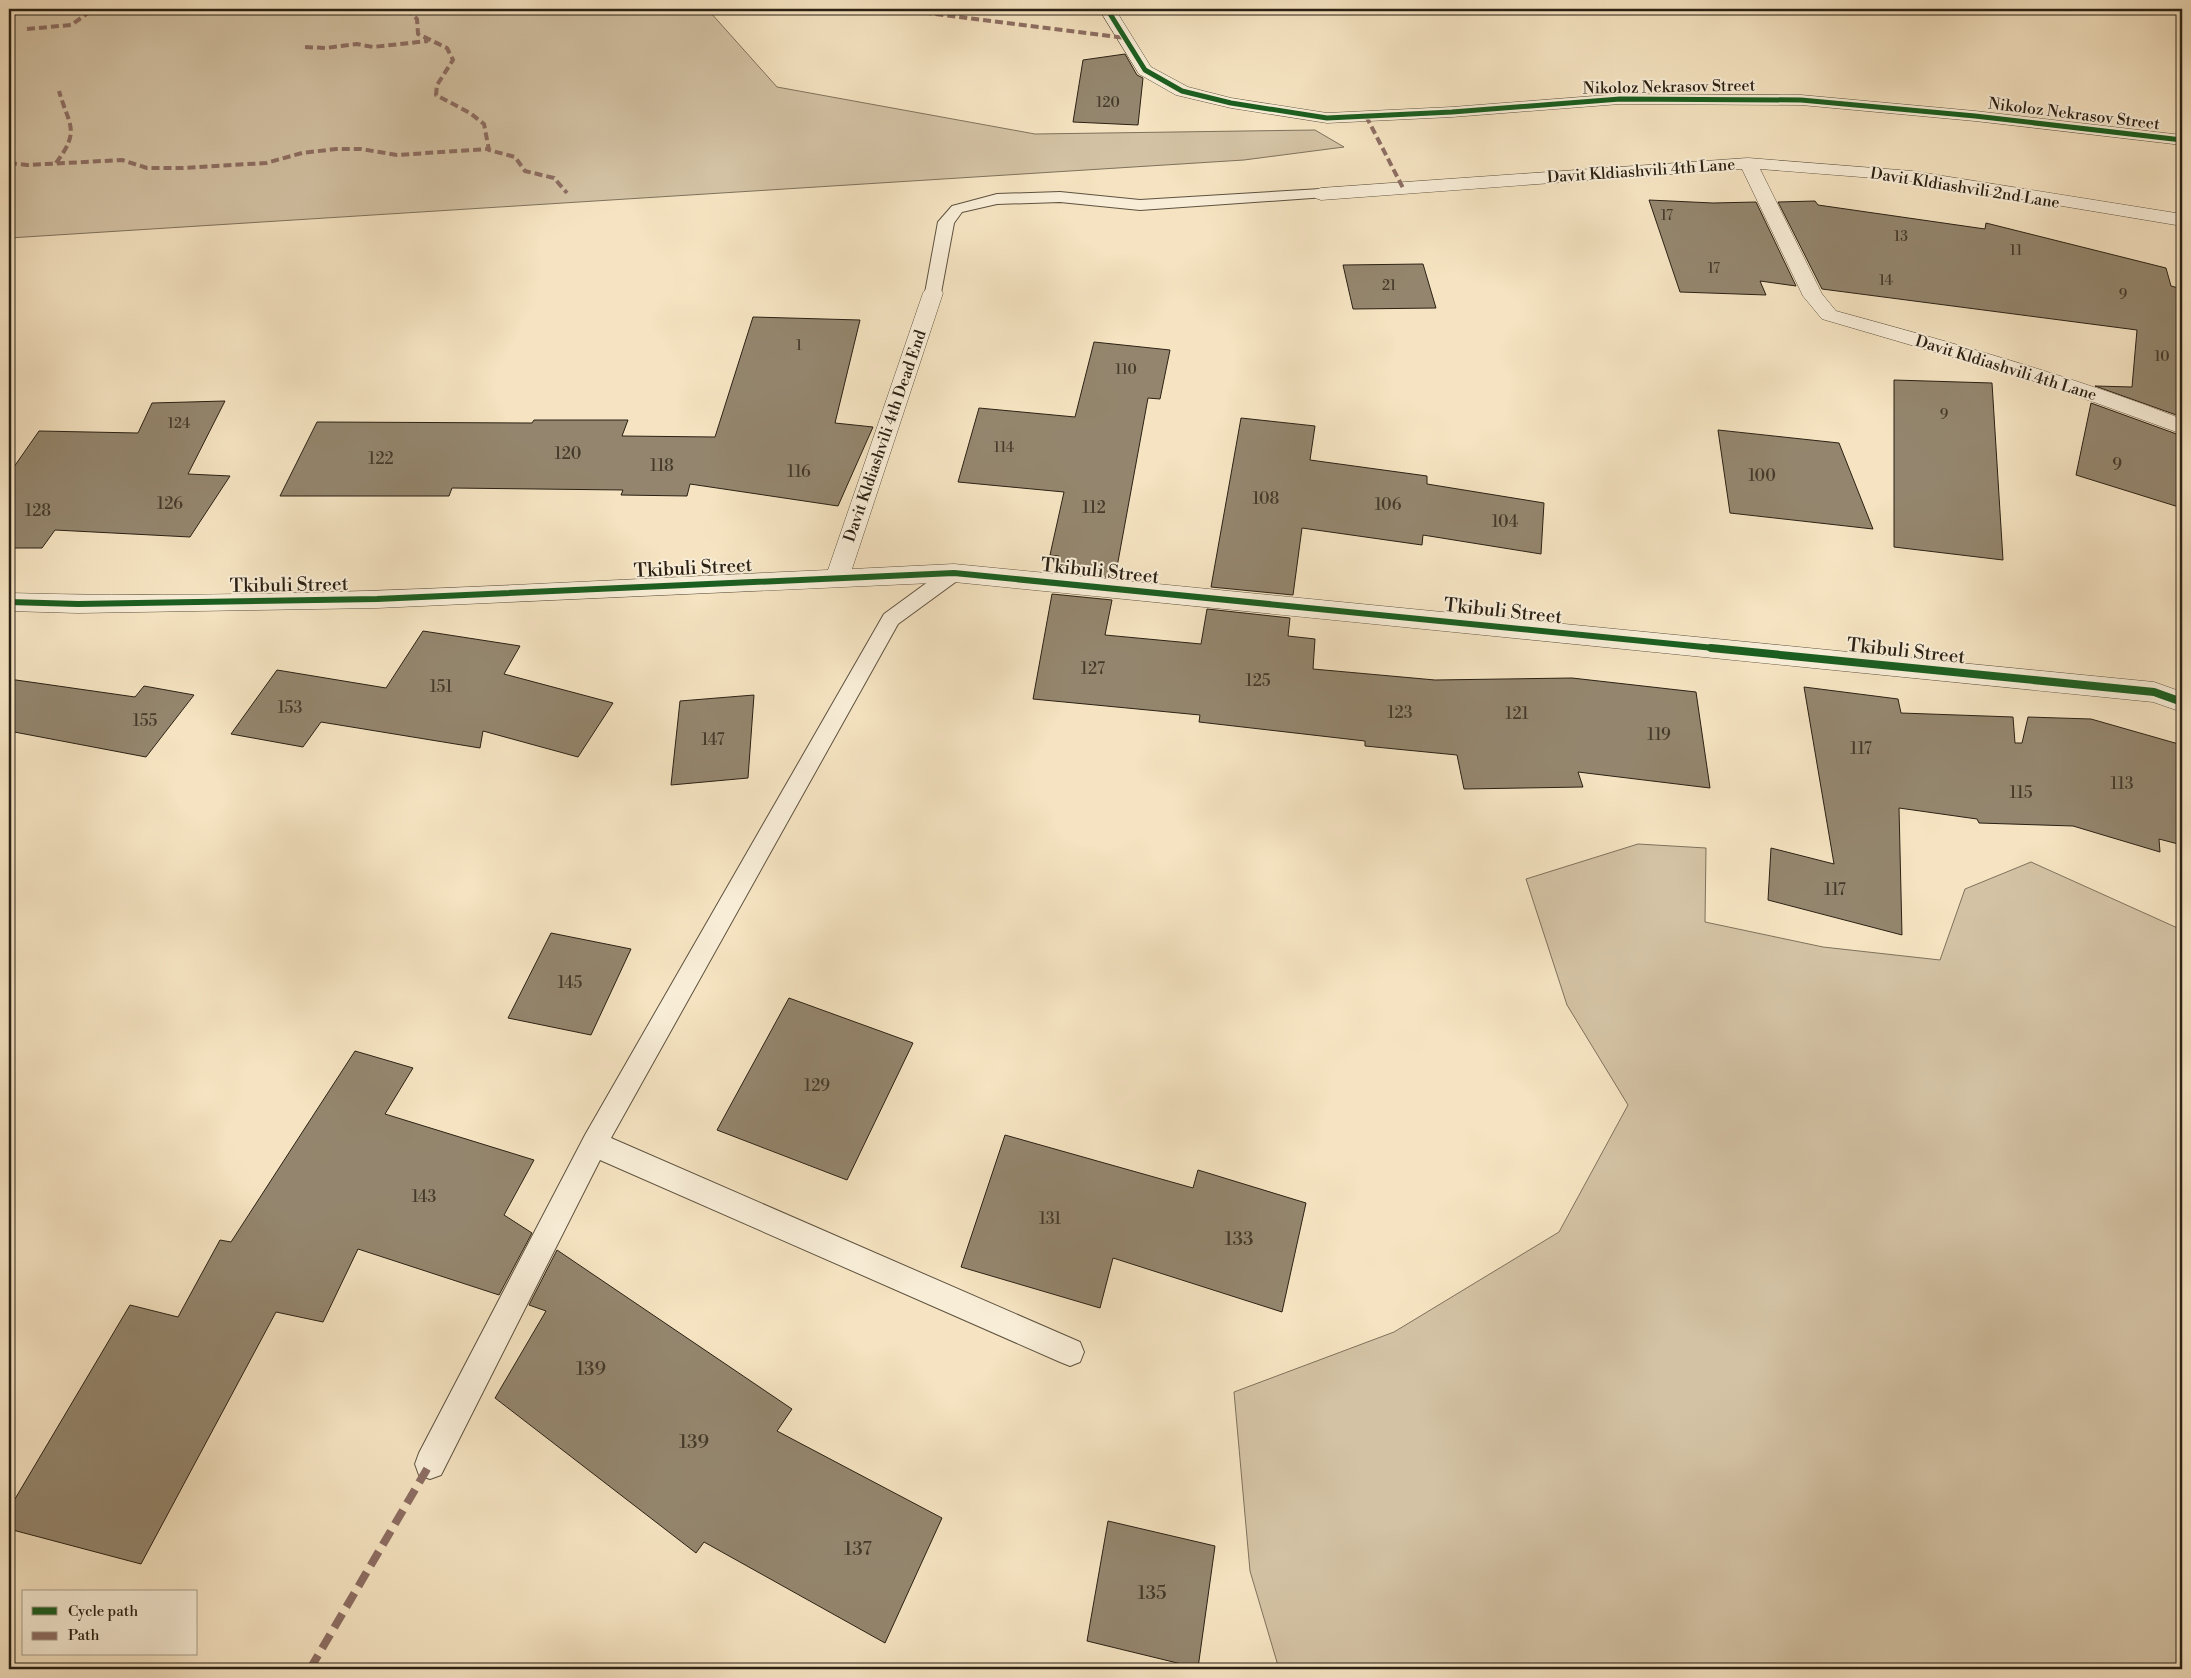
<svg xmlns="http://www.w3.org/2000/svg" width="2191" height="1678" viewBox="0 0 2191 1678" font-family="'Libre Bodoni',serif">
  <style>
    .green { fill: #d3c2a4; stroke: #7f725c }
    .building { fill: #94866e; stroke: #2b2114 }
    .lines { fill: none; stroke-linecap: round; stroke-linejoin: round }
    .service-casing { stroke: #5e523f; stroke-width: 2 }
    .minor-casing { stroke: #5e523f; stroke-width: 1 }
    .service { fill: #f8edd7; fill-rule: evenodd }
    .minor { fill: #f8edd7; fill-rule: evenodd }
    .quiet-far1 { stroke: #8d6e63; stroke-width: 4; stroke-dasharray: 8 4; stroke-linecap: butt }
    .quiet { stroke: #8d6e63; stroke-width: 8; stroke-dasharray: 16 8; stroke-linecap: butt }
    .cycleway-far2-casing { stroke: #f8edd7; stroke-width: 7 }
    .cycleway-far1-casing { stroke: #f8edd7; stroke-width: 9 }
    .cycleway-casing { stroke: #f8edd7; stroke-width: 11 }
    .cycleway-far2 { stroke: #1b5e20; stroke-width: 5 }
    .cycleway-far1 { stroke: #1b5e20; stroke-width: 6 }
    .cycleway { stroke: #1b5e20; stroke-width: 8 }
    .labels { text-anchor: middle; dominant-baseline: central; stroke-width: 4; stroke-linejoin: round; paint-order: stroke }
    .far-number-label { font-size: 14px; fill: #453a2a }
    .far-street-label { font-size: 16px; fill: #2b2114; stroke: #f8edd7 }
    .number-label { font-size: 16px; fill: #453a2a }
    .street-label { font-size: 19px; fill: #2b2114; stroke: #f8edd7 }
    .near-number-label { font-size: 19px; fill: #453a2a }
  </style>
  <rect width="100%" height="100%" fill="#f5e3c1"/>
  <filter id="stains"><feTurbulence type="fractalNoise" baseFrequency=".004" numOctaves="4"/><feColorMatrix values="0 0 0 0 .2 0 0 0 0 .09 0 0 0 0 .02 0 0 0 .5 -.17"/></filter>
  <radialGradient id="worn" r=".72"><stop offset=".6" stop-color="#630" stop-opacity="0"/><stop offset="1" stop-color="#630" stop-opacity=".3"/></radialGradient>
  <!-- green -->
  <path class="green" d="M9 9H713L710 12 777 87 1035 134 1315 130 1344 147 1244 160 9 238Z
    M1638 844 1706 848 1705 922 1823 947 1940 960 1965 889 2031 862 2182 930V1669H1279L1250 1571 1234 1392 1394 1332 1559 1232 1628 1105 1567 1005 1526 879Z"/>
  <!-- building -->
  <path class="building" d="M1125 54 1137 75 1143 78 1138 125 1073 122 1083 60Z
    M1649 200 1713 203 1756 202 1796 286 1760 281 1766 295 1680 292Z
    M1815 201 1818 205 1985 229 1986 223 2166 268 2171 286 2182 289V417L2095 386 2132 387 2137 330 1822 289 1778 202Z
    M1423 264 1436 308 1353 309 1343 265Z
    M753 317 860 320 835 423 873 427 838 506 690 484 687 496 621 495 623 490 452 488 449 496H280L317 422 532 423 534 420H628L622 436 715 437Z
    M1094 342 1170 350 1160 399 1148 398 1115 578 1056 572 1059 556 1050 555 1064 492 958 482 979 408 1075 417Z
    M1894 380 1992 383 2003 560 1894 547Z
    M225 401 188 474 230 476 190 537 55 530 42 548H9V474L39 431 138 433 152 403Z
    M2091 403 2182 436V508L2076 475Z
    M1241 418 1315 426 1310 460 1427 476V484L1544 503 1541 554 1423 535 1422 545 1302 528 1293 595 1211 587Z
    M1718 430 1839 443 1873 529 1730 513Z
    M1052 594 1112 600 1105 635 1201 644 1207 609 1290 618 1288 636 1315 639 1313 669 1435 680 1572 678 1696 692 1710 788 1578 772 1583 787 1464 789 1457 755 1365 746V741L1199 722 1200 715 1033 699Z
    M423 631 520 646 504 674 613 703 578 757 483 731 480 748 321 722 303 747 231 734 277 670 386 688Z
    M9 679 135 697 144 686 194 695 146 757 9 731Z
    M1804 687 1898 699 1901 713 2013 717 2015 743H2022L2028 717 2091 719 2182 745V845L2159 839 2160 852 2073 826 1979 823 1977 819 1899 808 1902 935 1768 900 1771 848 1834 864Z
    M754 695 748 778 671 785 680 701Z
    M551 933 631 949 591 1035 508 1018Z
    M789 998 913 1043 847 1180 717 1130Z
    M355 1051 413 1068 385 1114 534 1160 504 1215 532 1233 499 1295 358 1249 323 1322 276 1312 141 1564 9 1529V1509L130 1305 178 1317 220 1240 231 1242Z
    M1005 1135 1193 1188 1198 1170 1306 1203 1282 1312 1113 1258 1100 1308 961 1267Z
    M557 1250 792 1409 777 1431 942 1518 885 1643 704 1542 696 1553 495 1398 546 1311 529 1305Z
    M1108 1521 1215 1546 1198 1668 1087 1641Z"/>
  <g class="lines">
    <!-- service casing -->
    <g class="service-casing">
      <path id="service" d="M1321 189 1329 194 1326 197 1140 210 1060 202 997 204 962 212 954 223 941 293 933 298 925 293 938 222 952 206 997 194 1060 192 1140 200Z
        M954 566 961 568 964 573 961 578 898 624 611 1138 1080 1342 1084 1352 1080 1362 1070 1366 1060 1362 600 1160 441 1475 430 1479 419 1475 415 1464 419 1453 585 1135 884 614 947 568Z"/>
    </g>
    <!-- minor casing -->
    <g class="minor-casing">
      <path id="minor" d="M1099 9H1115L1151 67 1188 87 1231 98 1327 113 1452 107 1620 94 1801 95 1975 111 2182 135V145L1975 121 1801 105 1620 104 1452 117 1327 123 1231 108 1176 95 1139 74Z
        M1748 158 1912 171 2182 214V226L1912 181 1760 169 1822 294 1836 311C1953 343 2069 375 2182 419V434L2044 384 1822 319 1803 296 1742 169 1321 200 1315 198 1312 194 1315 190 1321 188Z
        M933 287 940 289 943 293 852 569 954 564 2154 682 2182 692V712L2153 702 954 582 377 608 78 613 9 611V593C282 601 555 582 828 570L923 293 926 289Z"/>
    </g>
    <!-- service -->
    <use href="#service" class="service"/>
    <!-- minor -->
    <use href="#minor" class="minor"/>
    <!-- quiet-far1 -->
    <path class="quiet-far1" d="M406 9 417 19 418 34 447 48 453 60 437 85 436 95 470 113 484 124 489 150 515 157 525 171 554 178 567 193
      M912 9 928 13 1125 38
      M27 29 71 25 94 9
      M305 47 326 48 357 44 373 47 428 41
      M1366 116 1403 188
      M9 163 27 165 122 160 147 168H183L266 163 302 153 336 149H361L397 155 487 149
      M56 163C81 130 69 126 59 91"/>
    <!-- quiet -->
    <path class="quiet" d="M310 1669 430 1464"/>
    <!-- cycleway-far2 casing -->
    <g class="cycleway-far2-casing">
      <path id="cycleway-far2" d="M1107 9 1145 70 1182 91 1231 103 1327 118 1452 112 1620 99 1801 100 1975 116 2182 140"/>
    </g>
    <!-- cycleway-far1 casing -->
    <g class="cycleway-far1-casing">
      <path id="cycleway-far1" d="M9 602 78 604 377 599 954 573 1724 649"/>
    </g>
    <!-- cycleway casing -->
    <g class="cycleway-casing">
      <path id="cycleway" d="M1711 648 2154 692 2182 702"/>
    </g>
    <!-- cycleway-far2 -->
    <use href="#cycleway-far2" class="cycleway-far2"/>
    <!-- cycleway-far1 -->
    <use href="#cycleway-far1" class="cycleway-far1"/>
    <!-- cycleway -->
    <use href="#cycleway" class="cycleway"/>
  </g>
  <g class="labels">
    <!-- far-number labels -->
    <g class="far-number-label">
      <text x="1108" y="103">120</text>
      <text x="1667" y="216">17</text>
      <text x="1901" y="237">13</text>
      <text x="2016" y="251">11</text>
      <text x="1714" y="269">17</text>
      <text x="1886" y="281">14</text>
      <text x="1389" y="286">21</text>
      <text x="2123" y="295">9</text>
      <text x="799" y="346">1</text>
      <text x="2162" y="357">10</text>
      <text x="1126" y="370">110</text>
      <text x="1944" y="415">9</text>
      <text x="179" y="424">124</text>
      <text x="1004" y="448">114</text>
    </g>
    <!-- far-street labels -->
    <g class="far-street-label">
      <text transform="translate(1669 87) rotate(-1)">Nikoloz Nekrasov Street</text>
      <text transform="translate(2074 114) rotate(7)">Nikoloz Nekrasov Street</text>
      <text transform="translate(1641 171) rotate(-4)">Davit Kldiashvili 4th Lane</text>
      <text transform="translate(1965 188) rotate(9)">Davit Kldiashvili 2nd Lane</text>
      <text transform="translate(2006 368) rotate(17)">Davit Kldiashvili 4th Lane</text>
      <text transform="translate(885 436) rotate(-71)">Davit Kldiashvili 4th Dead End</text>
    </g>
    <!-- number labels -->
    <g class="number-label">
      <text x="568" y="454">120</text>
      <text x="381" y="459">122</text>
      <text x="2117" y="465">9</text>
      <text x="662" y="466">118</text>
      <text x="799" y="472">116</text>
      <text x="1762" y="476">100</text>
      <text x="1266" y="499">108</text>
      <text x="170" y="504">126</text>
      <text x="1388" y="505">106</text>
      <text x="1094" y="508">112</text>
      <text x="38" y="511">128</text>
      <text x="1505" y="522">104</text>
      <text x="1093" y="669">127</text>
      <text x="1258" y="681">125</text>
      <text x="441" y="687">151</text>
      <text x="290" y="708">153</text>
      <text x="1400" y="713">123</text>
      <text x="1517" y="714">121</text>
      <text x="145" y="721">155</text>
      <text x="1659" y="735">119</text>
      <text x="713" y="740">147</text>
      <text x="1861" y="749">117</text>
      <text x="2122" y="784">113</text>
      <text x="2021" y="793">115</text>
      <text x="1835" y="890">117</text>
      <text x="570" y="983">145</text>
      <text x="817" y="1086">129</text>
      <text x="424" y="1197">143</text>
      <text x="1050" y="1219">131</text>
    </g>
    <!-- street labels -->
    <g class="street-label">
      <text transform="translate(693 568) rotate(-3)">Tkibuli Street</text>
      <text transform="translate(1100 571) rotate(6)">Tkibuli Street</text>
      <text transform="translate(289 585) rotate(-1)">Tkibuli Street</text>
      <text transform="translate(1503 611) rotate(6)">Tkibuli Street</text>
      <text transform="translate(1906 651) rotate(6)">Tkibuli Street</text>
    </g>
    <!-- near-number labels -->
    <g class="near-number-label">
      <text x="1239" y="1239">133</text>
      <text x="591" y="1369">139</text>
      <text x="694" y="1442">139</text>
      <text x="858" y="1549">137</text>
      <text x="1152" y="1593">135</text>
    </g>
  </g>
  <!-- margin -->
  <rect width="2191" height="1678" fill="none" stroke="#f5e3c1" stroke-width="30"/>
  <rect x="10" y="10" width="2171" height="1658" fill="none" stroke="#2b2114" stroke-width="2.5"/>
  <rect x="15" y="15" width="2161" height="1648" fill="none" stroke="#2b2114"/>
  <!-- legend -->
  <rect x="22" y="1590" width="175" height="65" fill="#f8edd7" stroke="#a69b89"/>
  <rect x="32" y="1607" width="25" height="8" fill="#1b5e20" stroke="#a69b89"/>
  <text x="68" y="1616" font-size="15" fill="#2b2114">Cycle path</text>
  <rect x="32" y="1632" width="25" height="8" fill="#8d6e63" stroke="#a69b89"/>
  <text x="68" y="1640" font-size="15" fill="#2b2114">Path</text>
  <rect width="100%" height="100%" filter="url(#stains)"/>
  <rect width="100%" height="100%" fill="url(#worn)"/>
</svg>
